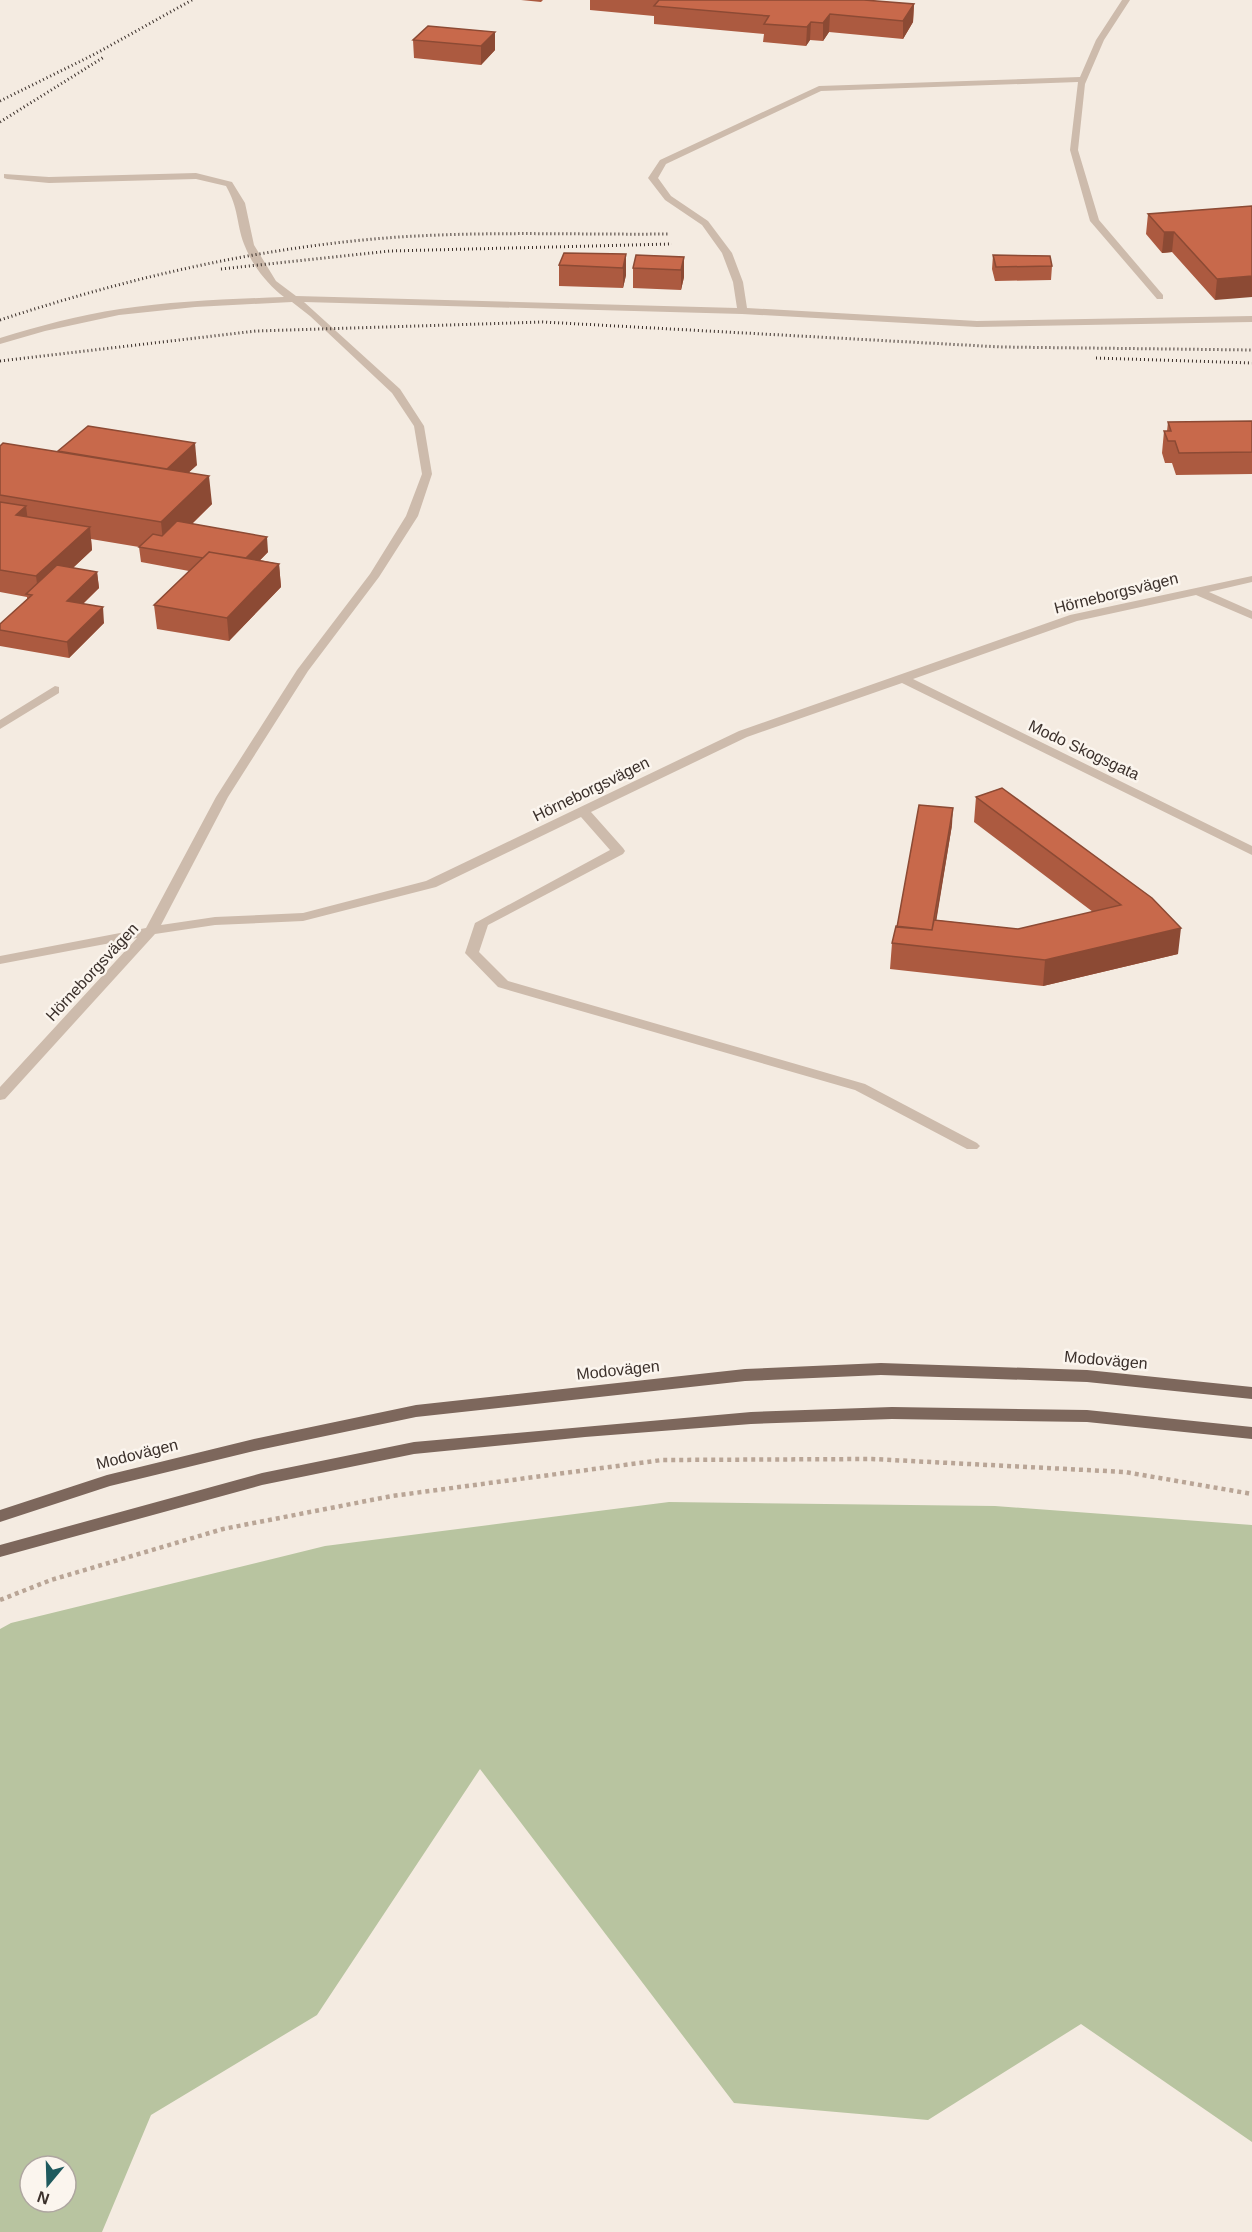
<svg xmlns="http://www.w3.org/2000/svg" width="1252" height="2232" viewBox="0 0 1252 2232" font-family="Helvetica,sans-serif">
  <style>
    .green { fill: #b8c4a0; fill-rule: evenodd }
    .lines { fill: none; stroke-linecap: round; stroke-linejoin: round }
    .path { stroke: #b9a596; stroke-width: 4.5; stroke-dasharray: 4 4; stroke-linecap: butt }
    .minor { fill: #cdbbac; fill-rule: evenodd }
    .major { fill: #7d675c; fill-rule: evenodd }
    .rail { stroke: #3b302b; stroke-width: 3; stroke-dasharray: 1 3; stroke-linecap: butt }
    .wall { fill: #ac5a40 }
    .shaded-wall { fill: #8c4a34 }
    .building { fill: #c8694b; stroke: #8c4a34; stroke-width: 1.5 }
    .labels { text-anchor: middle; dominant-baseline: central; stroke-width: 5; stroke-linejoin: round; paint-order: stroke }
    .street-label { font-size: 16px; fill: #3b302b; stroke: #fbf5ee }
  </style>
  <rect width="100%" height="100%" fill="#f4ebe1"/>
  <!-- green -->
  <path class="green" d="M669 1502 995 1506 1252 1525V2142L1081 2024 928 2120 734 2103 480 1769 317 2015 151 2115 102 2232H0V1629L11 1623 325 1546ZM30 2166H66V2202H30Z"/>
  <g class="lines">
    <!-- path -->
    <path class="path" d="M0 1600 51 1580 223 1529 392 1496 662 1460 872 1459 1125 1472 1252 1494"/>
    <!-- minor -->
    <path class="minor" d="M1122 0H1130L1104 40 1085 84 1078 150 1099 220 1163 295V299H1157L1090 221 1070 150 1078 82 821 91 666 164 658 178 671 196 708 221 732 253 743 282 747 308 977 321 1252 316V322L977 327 742 314 304 302 400 389 424 426 432 474 418 516 379 577 308 671 228 797 161 925 215 917 303 913 426 881 739 731 1070 615 1252 576V582L1209 592 1252 611V619L1196 595 1077 621 913 679 1252 846V855L902 683 747 737 591 812 623 848 625 851 623 854 488 925 479 952 508 981 865 1084 977 1143 980 1146 977 1149H967L855 1090 498 987 465 953 475 923 610 850 581 817 436 887 303 921 215 925 155 934 5 1099 0 1100V1087L137 938 0 964V956L146 928 216 797 297 670 370 574 406 516 422 474 414 426 392 393 310 316 292 302 195 307 119 315 45 331 0 344V338C39 326 79 315 120 309 174 301 229 299 284 297 267 284 252 265 244 244 236 222 239 209 226 186L196 179 49 183 7 179 4 178V174L49 177 196 173 232 182 245 203 254 245 276 281 296 296 737 308 733 282 722 253 702 225 665 200 648 178 660 160 819 86 1080 77 1096 40Z
      M55 686 59 687V693L0 729V720Z"/>
    <!-- major -->
    <path class="major" d="M881 1363 1087 1370 1252 1387V1399L1087 1382 881 1375 745 1381 416 1417 254 1451 110 1486 0 1522V1510L107 1475 254 1439 416 1405 745 1369Z
      M892 1407 1087 1410 1252 1427V1439L1087 1422 892 1419 751 1424 585 1437 414 1454 262 1485 0 1557V1545L262 1473 414 1442 751 1412Z"/>
    <!-- rail -->
    <path class="rail" d="M0 101 95 54 192 0
      M0 122 104 57
      M221 269 390 251 672 244
      M0 320C119 281 239 252 363 240 465 230 567 235 668 234
      M1096 358 1252 363
      M0 361 256 331 543 322 1001 347 1252 350"/>
  </g>
  <!-- wall -->
  <path class="wall" d="M521 0H543L541 2Z
    M590 0H865L914 4 913 22 903 39 829 32 823 41 810 40 806 46 763 42 764 34 654 24V16L590 10Z
    M428 26 495 50 481 65 414 58 413 40Z
    M1252 206 1215 300 1172 252 1162 253 1146 234 1148 214Z
    M626 254V275L623 288 559 286V265Z
    M993 255 1052 266 1051 280 995 281 992 269Z
    M684 257V277L681 290 633 288V268Z
    M1252 421V474L1176 475 1172 463H1165L1162 453 1164 431H1167L1168 422Z
    M0 446 197 465 189 472 212 504 192 524 268 552 260 560 279 564 281 587 229 641 157 629 154 605 189 571 141 562 139 547 91 539 92 550 73 568 97 572 99 588 83 604 104 623 69 658 0 646V625L27 599V597L0 592Z
    M1002 788 1178 954 1043 986 890 969 892 943 897 927 952 825 936 920 1018 929 1093 912 974 822 976 797Z"/>
  <!-- shaded-wall -->
  <path class="shaded-wall" d="M914 4 913 22 903 39V21Z
    M830 14 829 32 823 41V23Z
    M811 22 810 40 806 46 807 27Z
    M495 32V50L481 65V46Z
    M1164 232H1174L1172 252 1162 253Z
    M626 254V275L623 288V268Z
    M684 257V277L681 290V270Z
    M1252 276V297L1215 300 1217 279Z
    M195 443 197 465 163 496 161 474Z
    M209 476 212 504 164 551 161 522Z
    M26 506 29 529 16 515Z
    M90 527 92 550 39 599 36 576Z
    M267 537 268 552 241 580 239 564Z
    M279 564 281 587 229 641 227 618Z
    M97 572 99 588 69 617 67 601Z
    M103 607 104 623 69 658 67 642Z
    M953 808 952 825 932 947V938Z
    M1181 928 1178 954 1043 986 1045 960Z"/>
  <!-- building -->
  <path class="building" d="M659 0H864L914 4 903 21 830 14 823 23 811 22 807 27 764 24 769 16 654 6Z
    M428 26 495 32 481 46 413 40Z
    M1252 206V276L1217 279 1174 232H1164L1148 214Z
    M564 253 626 254 623 268 559 265Z
    M636 255 684 257 681 270 633 268Z
    M993 255 1050 256 1052 266 996 267Z
    M1252 421V452L1179 453 1175 441H1168L1164 431H1171L1168 422Z
    M88 426 195 443 167 469 58 451Z
    M3 443 209 476 161 522 0 495V446Z
    M0 502 26 506 16 515 90 527 36 576 0 570Z
    M177 521 267 537 246 558 209 552 203 558 139 547 153 534 162 536Z
    M209 552 279 564 227 618 154 605Z
    M57 565 97 572 67 601 103 607 67 642 0 630V624L32 595 26 594Z
    M1002 788 1152 898 1181 928 1045 960 892 943 896 926 932 930 934 920 1018 929 1121 905 976 797Z
    M919 805 953 808 932 930 897 927Z"/>
  <g class="labels">
    <!-- street labels -->
    <g class="street-label">
      <text transform="translate(1116 593) rotate(-14)">Hörneborgsvägen</text>
      <text transform="translate(1084 750) rotate(25)">Modo Skogsgata</text>
      <text transform="translate(591 789) rotate(-26)">Hörneborgsvägen</text>
      <text transform="translate(92 972) rotate(-47)">Hörneborgsvägen</text>
      <text transform="translate(1106 1360) rotate(5)">Modovägen</text>
      <text transform="translate(618 1370) rotate(-6)">Modovägen</text>
      <text transform="translate(137 1454) rotate(-14)">Modovägen</text>
    </g>
  </g>
  <!-- north arrow -->
  <g transform="translate(48 2184) rotate(199)"><circle r="28" fill="#fbf5ee" stroke="#aea6a0" stroke-width="1.5"/>
  <path d="M0-4.5L10 22L0 15L-10 22Z" fill="#1f5a5e"/>
  <text y="-9" font-size="16" font-weight="bold" text-anchor="middle" fill="#3b302b">N</text>
  </g>
</svg>
